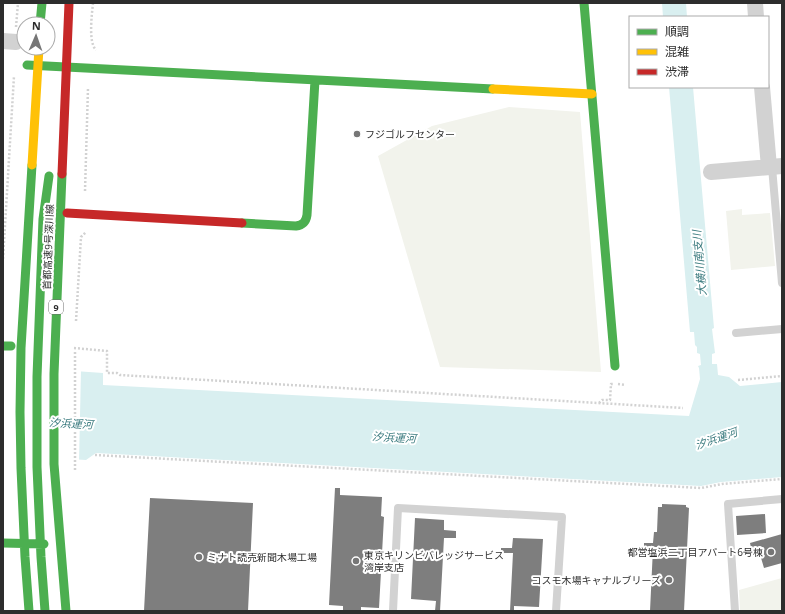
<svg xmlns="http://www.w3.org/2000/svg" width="785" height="614" viewBox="0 0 785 614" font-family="'Open Sans','Noto Sans JP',sans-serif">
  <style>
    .green { fill: #f2f3ec }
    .water { fill: #d9eff0 }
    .pier { fill: #fff }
    .building { fill: #7e7e7e }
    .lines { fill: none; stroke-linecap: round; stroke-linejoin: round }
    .path { stroke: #d2d2d2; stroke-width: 2.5; stroke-dasharray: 2 2; stroke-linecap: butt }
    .lane { stroke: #d2d2d2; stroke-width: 8 }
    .street { stroke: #d2d2d2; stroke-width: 16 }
    .fast { stroke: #4caf50; stroke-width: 9 }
    .slow { stroke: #ffc107; stroke-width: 9 }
    .jam { stroke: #c62828; stroke-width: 9 }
    .poi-dot { fill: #767676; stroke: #fff; stroke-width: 1.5 }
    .labels { text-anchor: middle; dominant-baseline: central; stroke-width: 4; stroke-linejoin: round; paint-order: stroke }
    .shield { fill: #fff; stroke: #6c6c6c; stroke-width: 1 }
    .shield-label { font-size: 9px; font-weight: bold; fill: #2d2d2d }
    .poi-label { font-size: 10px; fill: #2d2d2d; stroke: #fff; text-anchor: start }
    .street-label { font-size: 10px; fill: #2d2d2d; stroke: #fff }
    .water-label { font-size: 11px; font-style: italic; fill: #3b7b7f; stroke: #fff }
  </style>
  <rect width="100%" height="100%" fill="#fff"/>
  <!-- green -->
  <path class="green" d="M509 107 580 112 601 372 440 367 378 156 432 126Z
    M742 209V215L770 213 775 266 731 270 726 211Z
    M782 578V611H740L739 590Z"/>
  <!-- water -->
  <path class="water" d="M662 3H686L687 17H663Z
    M669 87H693L714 328 712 329 715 353 712 354V364H717L718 375 729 377 740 386 782 382V477L721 482 701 486 96 453 86 460 3 455V366L103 373V385L689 416 700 379 699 368 698 366 701 365 700 354 697 353V347L695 345 694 332H690Z"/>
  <!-- pier -->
  <path class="pier" d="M3 364 81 370 79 462 3 457Z"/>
  <!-- building -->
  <path class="building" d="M335 488H340V495L382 497 381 516 384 517 379 608 361 607V611H343V606L329 605Z
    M150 498 253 503 248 611H144Z
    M662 504 686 505V507L689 508 684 611H650L653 548H644V543H653L654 532H657L658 507H662Z
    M765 514 766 533 737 535 736 516Z
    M415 518 444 520V530L456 531V538H444L440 611H435L436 601 411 599Z
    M782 534V563L764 568 759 551 752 552 750 543Z
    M513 538 543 539 539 607 514 606V611H510L513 553H501V548H512Z"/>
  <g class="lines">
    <!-- path -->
    <path class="path" d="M93 3C92 14 88 42 96 50
      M16 27 18 3
      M85 191 88 88
      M3 259 14 76
      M76 321 81 237 86 232
      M74 348 107 351V373H117L120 375 683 408
      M75 352V470
      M738 380 782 376
      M618 384 625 385
      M599 403 602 400H610L611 384H613
      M95 455 701 488 722 484 782 479"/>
    <!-- lane -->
    <path class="lane" d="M772 167 782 283
      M736 333 782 329
      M393 611 398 508 562 517 556 611
      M735 611 728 504 782 499"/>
    <!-- street -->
    <path class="street" d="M755 3 756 17
      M3 41 16 42
      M762 87 769 167
      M711 172 782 166"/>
    <!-- fast -->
    <path class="fast" d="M584 3 615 366
      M40 24 42 3
      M27 65 493 89
      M62 174 54 374V464L66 611
      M242 223 296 226C303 225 306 222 307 215L315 80
      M3 346H11
      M3 543 44 544
      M29 611 25 557 21 468 20 412 21 348 32 165
      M45 611 41 557 37 467V377L43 219 49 176"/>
    <!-- slow -->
    <path class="slow" d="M493 89 592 94
      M32 165 39 48"/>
    <!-- jam -->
    <path class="jam" d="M62 174 69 3
      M67 213 242 223"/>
  </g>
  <!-- markers -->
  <g class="poi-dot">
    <circle cx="357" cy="134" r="4"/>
    <circle cx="771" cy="552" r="4"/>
    <circle cx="199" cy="557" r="4"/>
    <circle cx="356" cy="561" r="4"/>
    <circle cx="669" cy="580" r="4"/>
  </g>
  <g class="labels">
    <!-- shield labels -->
    <rect class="shield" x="49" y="300" width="14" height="14" rx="3"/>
    <g class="shield-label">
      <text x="56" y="307">9</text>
    </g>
    <!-- poi labels -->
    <g class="poi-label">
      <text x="365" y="134">フジゴルフセンター</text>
      <text x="763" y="552" text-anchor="end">都営塩浜二丁目アパート6号棟</text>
      <text x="364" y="555">東京キリンビバレッジサービス<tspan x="364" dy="12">湾岸支店</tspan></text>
      <text x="207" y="557">ミナト読売新聞木場工場</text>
      <text x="661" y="580" text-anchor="end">コスモ木場キャナルブリーズ</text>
    </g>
    <!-- street labels -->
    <g class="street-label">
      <text transform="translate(48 247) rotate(-88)">首都高速9号深川線</text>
    </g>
    <!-- water labels -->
    <g class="water-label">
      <text transform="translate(699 263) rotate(-95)">大横川南支川</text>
      <text transform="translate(71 423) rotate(3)">汐浜運河</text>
      <text transform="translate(394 437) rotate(3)">汐浜運河</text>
      <text transform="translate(716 438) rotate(-19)">汐浜運河</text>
    </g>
  </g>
  <!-- border -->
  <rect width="785" height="614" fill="none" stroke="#2d2d2d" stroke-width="8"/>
  <!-- legend -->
  <rect x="629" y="16" width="140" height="72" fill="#ffffff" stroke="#ababab"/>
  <rect x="637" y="29" width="20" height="6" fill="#4caf50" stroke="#ababab"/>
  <text x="665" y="36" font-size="12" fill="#2d2d2d">順調</text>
  <rect x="637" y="49" width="20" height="6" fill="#ffc107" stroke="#ababab"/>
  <text x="665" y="56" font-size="12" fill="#2d2d2d">混雑</text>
  <rect x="637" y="69" width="20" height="6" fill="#c62828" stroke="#ababab"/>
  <text x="665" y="76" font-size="12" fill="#2d2d2d">渋滞</text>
  <!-- north arrow -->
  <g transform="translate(36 36) rotate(2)"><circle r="19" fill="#ffffff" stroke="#ababab"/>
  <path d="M0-3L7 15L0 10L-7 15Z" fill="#767676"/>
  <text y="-6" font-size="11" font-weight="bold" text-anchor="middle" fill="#2d2d2d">N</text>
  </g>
</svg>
